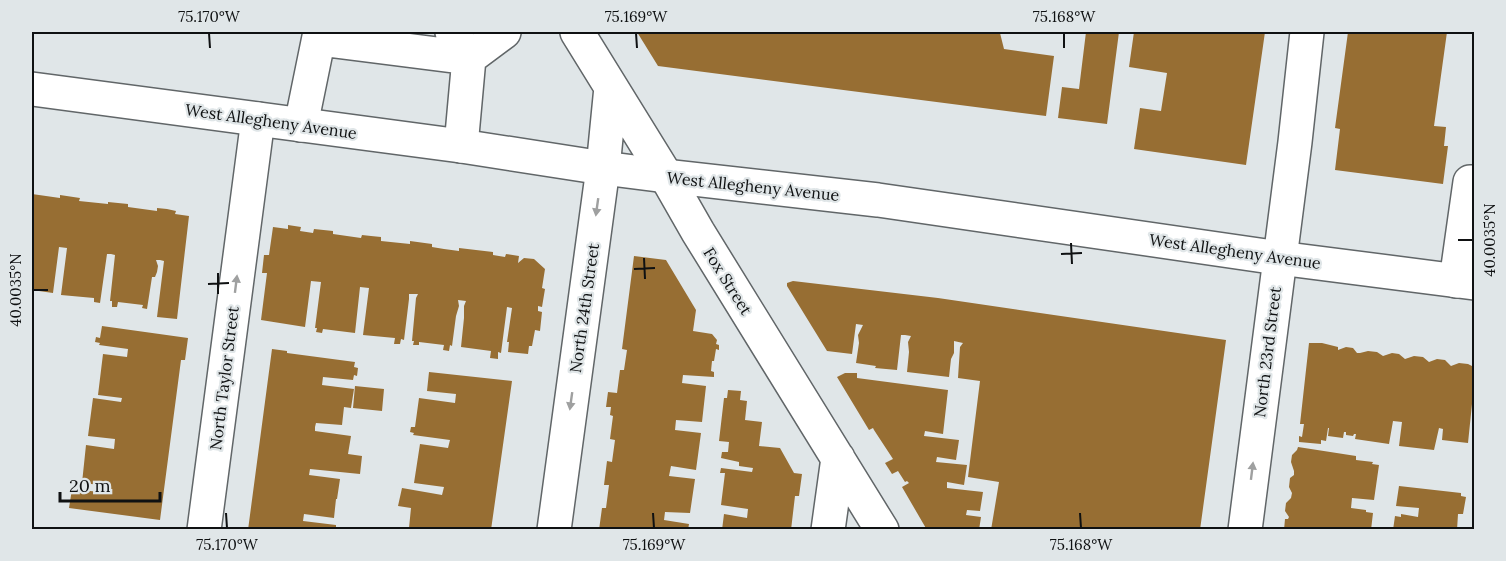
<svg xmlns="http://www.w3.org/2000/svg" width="1506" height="561" viewBox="0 0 1506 561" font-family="Lora,serif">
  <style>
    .building { fill: #976e33 }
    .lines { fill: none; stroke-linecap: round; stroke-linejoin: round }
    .minor-casing { stroke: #616668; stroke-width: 36 }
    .major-casing { stroke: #616668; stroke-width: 36 }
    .minor { stroke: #fff; stroke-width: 33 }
    .major { stroke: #fff; stroke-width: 33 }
    .oneway { fill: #9fa0a0 }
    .ticks { fill: none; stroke: #0f1112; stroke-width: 2 }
    .labels { text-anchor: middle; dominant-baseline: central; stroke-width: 4.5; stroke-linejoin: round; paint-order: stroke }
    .street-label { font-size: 16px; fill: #0f1112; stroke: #e0e6e8 }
    .neatline { fill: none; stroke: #0f1112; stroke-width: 2 }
    .ticks-label { font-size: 15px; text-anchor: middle; fill: #0f1112 }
  </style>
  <rect width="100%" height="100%" fill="#e0e6e8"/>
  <!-- building -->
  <path class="building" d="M637 32H1001L1000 33 1004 49 1054 56 1046 116 658 66Z
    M1086 32H1119L1107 124 1058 118 1062 87 1079 89Z
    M1134 32 1146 33V32H1265L1246 165 1134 149 1140 108 1161 111 1167 73 1129 67Z
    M1348 32H1447L1434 126 1446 127 1444 146H1448L1443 184 1335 170 1340 129 1335 128Z
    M32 194 60 198V195L80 198 79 201 108 204V202L128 204V207L157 211V208L167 209 176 211 175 214 189 216 177 319 157 317 164 261 160 260H156L158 266 157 272 155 277H152L147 309 142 308 143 305 118 302 117 307H112V301H110L115 255 111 254H107L100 303 94 302V298L61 295 67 248 59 247 53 293 32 290Z
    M288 225 301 227 300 231 313 233 314 229 333 231V234L361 238 362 235 371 236 381 237V241L410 244V241L432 244V247L444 249 459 251V248L493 252V255L505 257 506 254 519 256 518 263 524 258 534 259 545 269 542 288 545 289 542 307 538 306V311L542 312 540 331 535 330 532 346H529L528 354 508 352 509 342H507L512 308 507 307 501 353 498 352V359L490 358 491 351 461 347 464 318V306L466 301 458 300 459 306 456 316 452 346 450 345 449 351 443 350 444 345 419 342V345H413L414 341H412L416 298 418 294H409V299L404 340 401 339 400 344H394L395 338 363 335 369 288 360 287 355 333 323 329 322 333 316 332 317 328H315L321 282 311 281 305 327 261 320 267 273H262L264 255H269L273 227 288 229Z
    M634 256 666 260 696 310 693 331 712 334 717 340 716 344 719 345V350L716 349 714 361H712L711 371 714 372V377L683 375 682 383 706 386 702 422 676 420 675 430 701 433 696 470 671 466 669 476 695 479 690 513 665 512 664 520 689 524 688 530H599L602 508H606L609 485H604L607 461 612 462 615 440 610 439 613 416 610 415 611 407H606L608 392 617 393 620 370H624L627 350 622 349Z
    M793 281 938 298 1226 340 1200 530H991L999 482 968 477 980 381 958 378 960 347 963 343 954 341V353L951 359 949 377 907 372 909 352 908 342 911 336 905 335H901L897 370 875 368 876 366 856 363 859 343 858 335 863 325 856 324 852 354 827 351 787 286V283Z
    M102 326 188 338 185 360H181L160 520 69 508 72 489 109 493 110 486 82 483 86 445 114 449 115 439 88 436 93 398 121 402 122 398 98 395 103 354 127 357 128 349 99 345 100 343 95 342 96 337 100 338Z
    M1309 343H1322L1338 347V350L1346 347 1353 348 1357 353H1360L1368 351 1377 352 1383 356 1392 353 1399 354 1405 359 1414 356 1423 357 1429 362 1437 359 1445 360 1451 366 1459 363 1468 364 1474 367V401L1472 404 1468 443 1442 440 1443 429 1439 428 1434 450 1399 446 1402 422 1393 421 1389 444 1355 439 1356 434H1354L1353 436 1346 435V432H1344L1343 438 1328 436 1329 428H1328L1326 441 1321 440V444L1299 442V436L1302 437 1304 424H1300Z
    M272 349 287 351V353L355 362 354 367 358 368 357 376 354 375 353 380 323 377 322 385 354 389 351 408 344 407 342 425 316 423 315 427V431L351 436 348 454 362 456 360 474 310 469 309 475 340 479 337 499H336L334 518 304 514 303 521 336 525V530H248Z
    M429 372 512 381 491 530H420L409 528 411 508 398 506 402 488 442 495 444 487 414 483 420 444 448 448 450 440 413 435 414 433 410 432 411 427H415L419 398 455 403 456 394 427 391Z
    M845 373H857V378L948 390 943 434 925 431 924 436 959 440 956 460 937 457 936 462 967 465 964 485 947 482V488L983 492 980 511 967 510 966 515 981 517 979 530H927L902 487 909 483 907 481 905 482 898 471 892 474 885 463 893 459 874 430 873 428 869 430 837 377Z
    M355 386 384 389 382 411 353 408Z
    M728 390 741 391 740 400 747 401 745 420 762 422 759 446 780 448 794 473 802 474 799 496H795L791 530H722L724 514 747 518 748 509 721 505 725 473H720L721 468 752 472 753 468 739 466V462L721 458 722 452H728L729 442 719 441 724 398H727Z
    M1298 447 1356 456V460L1373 462 1372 464 1379 465 1374 500 1352 498 1351 508 1366 510V512L1373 513 1371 530H1284L1285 519H1288L1289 517 1285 511 1286 503 1291 498 1292 493 1289 487 1290 478 1294 475V471L1291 462 1292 455 1297 450Z
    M1399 486 1461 493V496L1466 497 1463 514H1458L1457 530H1393L1395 516 1401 517V514L1418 517 1419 508 1396 506Z"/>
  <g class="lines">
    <!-- minor casing -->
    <g class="minor-casing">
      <path id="minor" d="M452 32 469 58 504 32
        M577 32 666 176 698 232 882 530
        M319 39 469 58 461 146
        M301 125 320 32
        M1456 281 1470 182H1474
        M204 530 258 119
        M554 530 603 168 611 87
        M828 530 838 458
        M1245 530 1295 142 1307 32"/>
    </g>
    <!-- major casing -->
    <g class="major-casing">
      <path id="major" d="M32 89 461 146 603 168 666 176 878 200 1279 258 1474 283"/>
    </g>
    <!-- minor -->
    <use href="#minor" class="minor"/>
    <!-- major -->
    <use href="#major" class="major"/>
  </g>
  <!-- one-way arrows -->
  <defs><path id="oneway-solid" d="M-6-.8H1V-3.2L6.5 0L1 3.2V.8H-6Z" transform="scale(1.5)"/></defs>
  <g class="oneway">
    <use href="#oneway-solid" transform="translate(597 207) rotate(98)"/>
    <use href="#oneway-solid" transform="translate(236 284) rotate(-83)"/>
    <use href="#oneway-solid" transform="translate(571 401) rotate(98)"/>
    <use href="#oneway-solid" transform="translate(1252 471) rotate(-83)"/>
  </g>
  <!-- ticks -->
  <path class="ticks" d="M209 33 210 48M636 33 637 48M1064 33V48M1458 240H1473M1071 243 1072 264M1061 254 1082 253M644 258 645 279M634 269 655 268M218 273V294M208 284 229 283M33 290H48M226 513 227 528M653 513 654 528M1080 513 1081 528"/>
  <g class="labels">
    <!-- street labels -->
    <g class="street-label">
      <text transform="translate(271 121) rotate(8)">West Allegheny Avenue</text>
      <text transform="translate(753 186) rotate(6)">West Allegheny Avenue</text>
      <text transform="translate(1235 251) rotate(8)">West Allegheny Avenue</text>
      <text transform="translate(728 281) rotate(58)">Fox Street</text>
      <text transform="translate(584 308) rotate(-82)">North 24th Street</text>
      <text transform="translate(1267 352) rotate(-83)">North 23rd Street</text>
      <text transform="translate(224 378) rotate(-83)">North Taylor Street</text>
    </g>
  </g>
  <!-- border -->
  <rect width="1506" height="561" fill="none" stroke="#e0e6e8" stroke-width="66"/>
  <!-- scale -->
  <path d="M60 492v9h100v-9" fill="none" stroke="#0f1112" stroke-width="3"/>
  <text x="69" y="492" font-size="18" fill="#0f1112" stroke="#e0e6e8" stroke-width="4.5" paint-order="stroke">20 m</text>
  <rect x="33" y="33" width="1440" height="495" class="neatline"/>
  <g class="ticks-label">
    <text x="209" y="22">75.170°W</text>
    <text x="636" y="22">75.169°W</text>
    <text x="1064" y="22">75.168°W</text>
    <text transform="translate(1490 240) rotate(-90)" y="5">40.0035°N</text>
    <text transform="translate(16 290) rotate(-90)" y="5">40.0035°N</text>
    <text x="227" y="550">75.170°W</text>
    <text x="654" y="550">75.169°W</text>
    <text x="1081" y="550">75.168°W</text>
  </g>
</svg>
